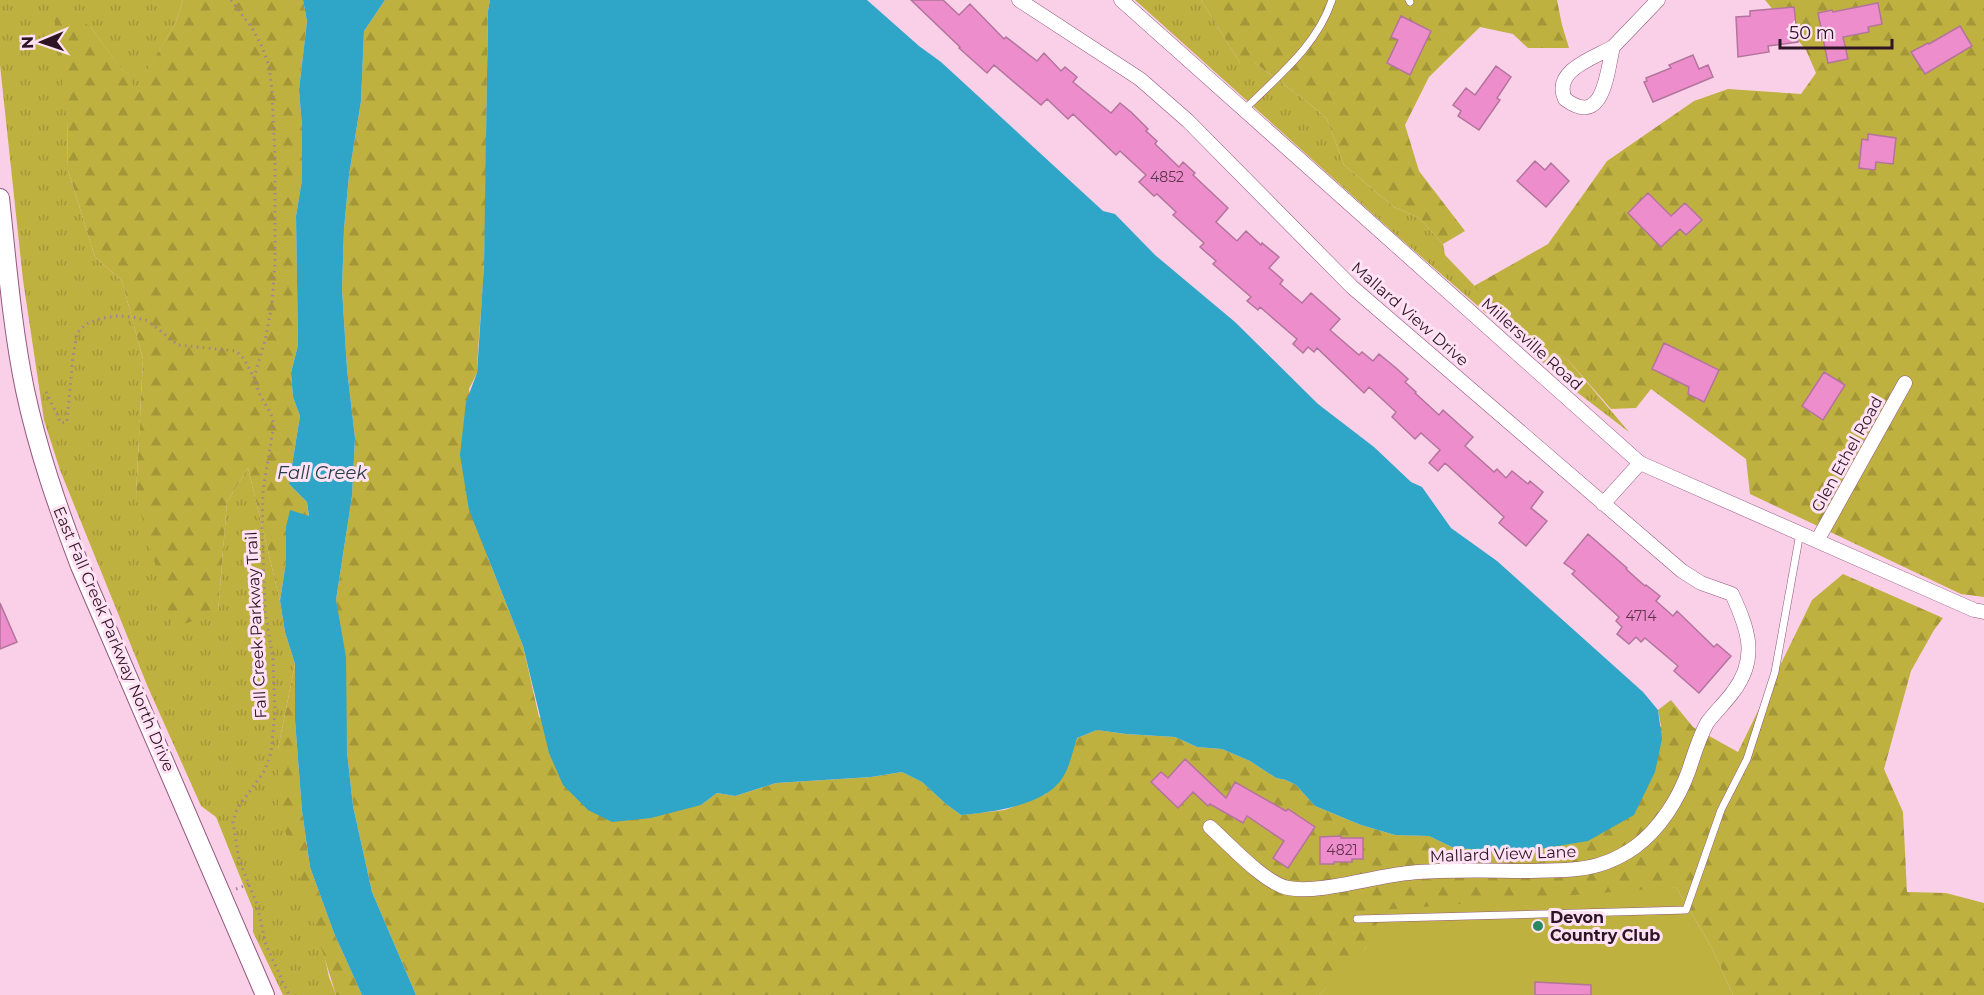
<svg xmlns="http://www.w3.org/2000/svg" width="1984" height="995" viewBox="0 0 1984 995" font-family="Montserrat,sans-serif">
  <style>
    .grass { fill: url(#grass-tufts) }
    .forest { fill: url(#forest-firs) }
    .garden { fill: #bfb140 }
    .water { fill: #2fa5c7 }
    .building { fill: #ed8dcb; stroke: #b3749c; stroke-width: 1.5 }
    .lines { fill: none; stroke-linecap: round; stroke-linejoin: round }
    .service-casing { stroke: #93577d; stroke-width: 8 }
    .minor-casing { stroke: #93577d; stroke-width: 15 }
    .secondary-casing { stroke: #93577d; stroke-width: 20 }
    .path { stroke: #a48197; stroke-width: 3; stroke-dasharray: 1.5 4.5; stroke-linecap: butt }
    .service { stroke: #fff; stroke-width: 7 }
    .minor { stroke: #fff; stroke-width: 14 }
    .secondary { stroke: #fff; stroke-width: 18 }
    .poi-dot { fill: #288861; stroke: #ffe2f3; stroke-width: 2 }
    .labels { text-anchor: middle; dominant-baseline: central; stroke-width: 6; stroke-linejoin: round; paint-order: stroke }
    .number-label { font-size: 14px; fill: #5e334e }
    .street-label { font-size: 16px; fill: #2e1525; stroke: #ffe2f3 }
    .poi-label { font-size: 16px; font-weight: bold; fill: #2e1525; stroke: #ffe2f3; text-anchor: start }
    .water-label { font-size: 18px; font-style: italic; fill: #253e47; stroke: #ffe2f3 }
  </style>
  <defs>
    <pattern id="grass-tufts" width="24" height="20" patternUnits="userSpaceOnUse" patternTransform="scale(1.5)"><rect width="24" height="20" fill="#bfb140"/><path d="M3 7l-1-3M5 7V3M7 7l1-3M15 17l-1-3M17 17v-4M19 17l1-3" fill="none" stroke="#a49738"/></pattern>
    <pattern id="forest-firs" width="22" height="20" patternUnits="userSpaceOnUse" patternTransform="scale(1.5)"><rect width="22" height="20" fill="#bfb140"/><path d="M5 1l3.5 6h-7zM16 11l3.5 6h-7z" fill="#a49738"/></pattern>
  </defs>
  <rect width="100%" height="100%" fill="#fad0e9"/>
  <!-- grass -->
  <path class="grass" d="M0 0H183L176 22 136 90 90 26 67 119 68 170 95 257 122 281 143 359 136 496 218 612 227 502 248 468 280 601 285 632 295 664 278 749 329 977 336 995H283L253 932V909L216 817 201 806 147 685 60 470 44 420 23 280 0 65Z
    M1135 0H1201L1240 63H1255L1306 101 1327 119 1344 165 1394 207 1419 218 1443 244 1445 255 1515 328 1568 360 1629 432 1578 393 1395 234Z"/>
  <!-- forest -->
  <path class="forest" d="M183 0H303L307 21 299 90 302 126V180L296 216 298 345 291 373 293 397 300 416 289 484 307 502 309 517 286 527V562L280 601 248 468 227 502 218 612 173 628 136 496 143 359 122 281 95 257 68 170 67 119 53 9 90 26 136 89 176 22Z
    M385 0H490L488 11C486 95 487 179 484 263 483 300 478 336 477 373L469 389 488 558 523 646 539 717 701 805 717 793 735 796 776 783 871 777 902 772 922 782 946 804 961 815 1005 810 1046 794 1077 738 1097 730 1126 734 1175 737 1197 747 1222 749 1250 761 1276 778 1286 780 1296 785 1315 806 1361 825 1395 835 1429 836 1454 848 1661 726 1658 710 1671 700 1693 727 1738 752 1812 600 1843 574 1943 618 1934 630 1911 671 1884 769 1903 812 1907 892 1946 893 1984 903V995H1733L1712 948 1676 887 1370 943 1357 959 1319 995H416L372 892 353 806 347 752 336 600 352 496 355 438 347 369 342 289 344 229 349 175 361 101 364 31Z
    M1201 0H1557L1562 25 1569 48H1528L1513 34 1480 27 1429 77 1405 125 1419 171 1465 231 1443 244 1419 218 1394 207 1344 165 1327 119 1306 101 1255 63H1240Z
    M1765 0H1984V597L1961 594 1750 494 1746 459 1651 389 1636 408 1611 409 1568 360 1515 329 1474 286 1548 244 1607 161 1694 101 1728 89 1801 94 1816 73 1806 50Z
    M295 664V720L302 811 310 867 334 933 362 995H336L278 808V749Z"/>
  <!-- garden -->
  <path class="garden" d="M1676 887 1712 948 1733 995H1319L1366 948 1383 910Z"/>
  <!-- water -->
  <path class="water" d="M303 0H385L364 31 361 101 349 175 344 229 342 289 347 369 355 438 352 496 336 600 346 657 347 752 353 806 372 892 416 995H362L334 933 310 867 302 811 295 720V664L285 632 280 601 286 562V527L290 510 309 516 307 502 289 484 300 416 293 397 291 373 298 345 296 216 302 180V126L299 90 307 21Z
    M490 0H867L919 46 941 62 1103 211 1115 214 1155 255 1235 322 1318 404 1374 447 1411 482 1422 487 1451 528 1497 561 1643 692 1658 710 1662 739 1655 772 1634 815 1588 841 1521 852 1454 848 1429 836 1395 835 1361 825 1315 806 1296 785 1286 780 1276 778 1250 761 1222 749 1197 747 1175 737 1126 734 1097 730 1077 738C1073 750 1070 766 1063 777 1046 806 991 812 961 815L946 804 922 782 902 772 871 777 776 783 735 796 717 793 701 805 651 818 612 822 588 810 563 785 549 753 523 646 469 510 460 455 466 402 477 373 484 266 488 11Z"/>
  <!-- building -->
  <path class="building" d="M911 0H943L959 15 970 4 1004 39 1006 37 1037 61 1044 53 1061 71 1065 67 1077 77 1073 82 1111 113 1120 103 1131 112 1148 129 1146 131 1157 141 1155 144 1179 167 1183 162 1195 173 1193 175 1228 208 1216 222 1237 241 1246 231 1261 245 1262 243 1279 257 1269 268 1283 280 1280 284 1302 303 1311 293 1340 319 1330 330 1359 355 1362 352 1373 361 1379 354 1396 368 1408 379 1405 382 1416 392 1415 393 1439 415 1443 410 1473 437 1465 446 1494 472 1497 469 1506 478 1512 471 1528 484 1530 481 1543 492 1531 508 1547 521 1526 546 1499 523 1504 517 1445 463 1438 471 1429 463 1440 450 1421 433 1415 439 1392 417 1396 412 1369 387 1364 393 1317 348 1314 352 1308 347 1303 353 1293 344 1297 339 1260 307 1258 310 1247 301 1251 297 1213 264 1216 261 1200 247 1204 243 1173 215 1176 212 1157 194 1154 196 1139 182 1146 175 1120 151 1116 155 1073 114 1068 119 1047 99 1041 105 994 65 987 73 959 48 960 47Z
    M1878 3 1882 24 1868 27 1869 32 1843 37 1848 59 1828 63 1818 13 1832 10 1833 12Z
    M1794 7 1798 42 1768 46 1769 52 1738 57 1736 17 1750 16V11Z
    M1401 16 1431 31 1410 75 1387 63 1398 40 1391 37Z
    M1960 26 1972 46 1925 74 1911 52 1928 43 1929 44Z
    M1693 55 1699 69 1708 65 1713 77 1653 102 1644 82 1647 81 1646 78 1671 68 1669 65Z
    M1496 66 1511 77 1497 98 1500 100 1479 130 1458 116 1461 111 1453 105 1466 88 1475 95Z
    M1868 134 1896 138 1893 164 1876 162 1875 170 1859 168 1862 139 1868 140Z
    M1535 161 1545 170 1551 163 1569 181 1546 207 1517 181Z
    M1648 193 1671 216 1685 203 1702 220 1686 235 1680 229 1661 247 1628 213Z
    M1664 343 1719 370 1704 402 1688 394 1689 387 1652 369Z
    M1824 372 1845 385 1823 420 1802 406Z
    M1588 534 1627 568 1626 569 1645 586 1646 585 1660 596 1656 601 1673 616 1677 611 1714 647 1717 644 1731 656 1699 693 1674 671 1678 666 1645 638 1641 642 1636 637 1629 644 1617 634 1622 627 1616 621 1619 617 1572 574 1575 571 1564 563Z
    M0 603 17 642 0 649Z
    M1185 759 1226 798 1235 782 1286 811 1288 809 1315 827 1288 868 1273 858 1284 841 1247 816 1243 823 1210 804 1208 806 1193 792 1178 808 1151 782 1161 772 1168 778Z
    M1341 836V838H1363V859H1352V862H1334V864H1320V837Z
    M1535 982 1591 985V995H1535Z"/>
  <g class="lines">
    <!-- service casing -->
    <g class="service-casing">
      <path id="service" d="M1409 0 1410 2
        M1244 110C1277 77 1317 46 1332 0
        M1357 919 1686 910 1721 810 1747 759 1775 672 1800 533"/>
    </g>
    <!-- minor casing -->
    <g class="minor-casing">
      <path id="minor" d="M1019 0 1140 79 1188 121 1352 287 1682 571 1701 583 1732 594C1748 629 1759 658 1733 692 1725 703 1715 712 1707 723 1699 738 1694 754 1689 770 1679 798 1660 829 1635 847 1618 859 1598 867 1577 869 1562 871 1546 870 1531 871 1491 871 1449 869 1409 873 1374 876 1320 894 1288 888 1264 883 1229 844 1210 827
        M1121 0 1640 463 1974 610 1984 612
        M1613 47C1607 71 1604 129 1565 99 1552 71 1593 58 1613 47Z
        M1613 47 1658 0
        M1603 504 1640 463
        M1817 541 1905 383"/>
    </g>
    <!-- secondary casing -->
    <g class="secondary-casing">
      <path id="secondary" d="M0 198C7 262 12 327 25 390 38 451 58 508 80 566L265 995"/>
    </g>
    <!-- path -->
    <path class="path" d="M231 0 252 28 261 45 269 65 272 91 275 158V264L272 304 265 341 254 377 259 393 271 414 274 424 263 490 262 528 265 610 273 660 275 712 271 753 265 770 237 809 233 822 239 860 257 904 266 945 289 995
      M46 392 61 423 67 422 73 356 77 333 86 324 102 318 118 316 133 317 148 321 178 345 236 351 244 359 253 376
      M236 889 249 884"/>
    <!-- service -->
    <use href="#service" class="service"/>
    <!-- minor -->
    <use href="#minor" class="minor"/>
    <!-- secondary -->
    <use href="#secondary" class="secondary"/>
  </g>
  <!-- markers -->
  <circle class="poi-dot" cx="1538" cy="926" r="6"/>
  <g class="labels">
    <!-- number labels -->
    <g class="number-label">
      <text x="1167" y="177">4852</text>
      <text x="1641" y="616">4714</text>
      <text x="1342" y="850">4821</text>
    </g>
    <!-- street labels -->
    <g class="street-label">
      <text transform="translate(1410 314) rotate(41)">Mallard View Drive</text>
      <text transform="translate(1532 344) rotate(42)">Millersville Road</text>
      <text transform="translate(1847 454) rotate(-61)">Glen Ethel Road</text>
      <text transform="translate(256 625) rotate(-93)">Fall Creek Parkway Trail</text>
      <text transform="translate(114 639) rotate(67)">East Fall Creek Parkway North Drive</text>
      <text transform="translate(1503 854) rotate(-2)">Mallard View Lane</text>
    </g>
    <!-- poi labels -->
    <g class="poi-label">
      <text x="1550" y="917">Devon<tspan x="1550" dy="18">Country Club</tspan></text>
    </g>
    <!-- water labels -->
    <g class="water-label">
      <text x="322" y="473">Fall Creek</text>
    </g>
  </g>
  <!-- north arrow -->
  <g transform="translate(42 42) rotate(268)" stroke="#ffe2f3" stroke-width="4.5" paint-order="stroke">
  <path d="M0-4.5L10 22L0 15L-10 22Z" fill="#2e1525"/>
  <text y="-9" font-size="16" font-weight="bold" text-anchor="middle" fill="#2e1525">N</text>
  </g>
  <!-- scale -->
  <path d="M1780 39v9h112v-9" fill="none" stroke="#2e1525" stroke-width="3"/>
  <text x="1789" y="39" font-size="18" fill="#2e1525" stroke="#ffe2f3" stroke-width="4.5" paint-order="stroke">50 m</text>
</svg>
